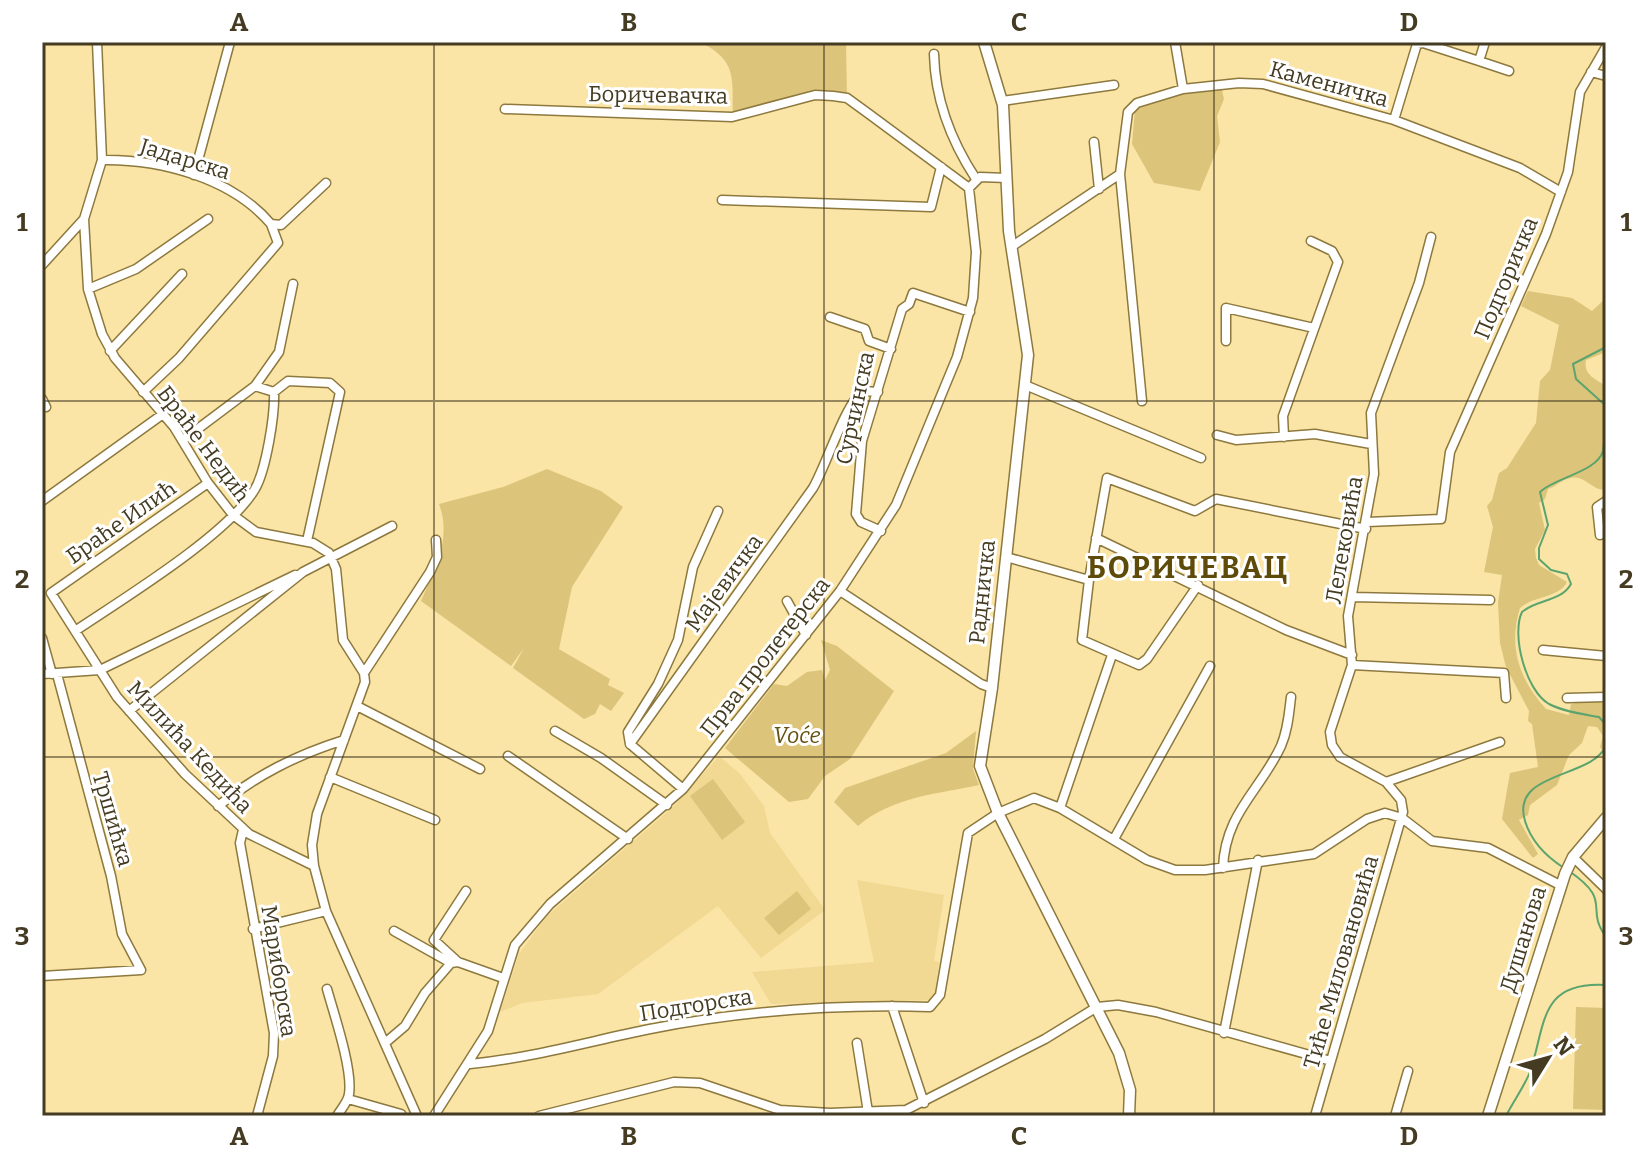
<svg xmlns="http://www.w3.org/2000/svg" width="1648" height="1158" viewBox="0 0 1648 1158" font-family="Bitter,serif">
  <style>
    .built { fill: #f1d893 }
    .green { fill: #ddc47b }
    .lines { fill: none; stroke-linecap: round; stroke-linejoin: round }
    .stream { stroke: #5ba46e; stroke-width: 2 }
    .minor-casing { stroke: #8d793e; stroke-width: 11 }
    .tertiary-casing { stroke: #8d793e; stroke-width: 13 }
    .minor { stroke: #fff; stroke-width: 8 }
    .tertiary { stroke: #fff; stroke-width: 10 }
    .grid { fill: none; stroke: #443b22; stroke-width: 2; stroke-opacity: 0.55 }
    .labels { text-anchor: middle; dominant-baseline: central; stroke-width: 6; stroke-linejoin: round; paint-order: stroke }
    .street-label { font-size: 22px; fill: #443b22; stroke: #fff }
    .park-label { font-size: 22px; font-style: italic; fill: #655211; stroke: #fff }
    .district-label { font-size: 30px; font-weight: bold; letter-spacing: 2px; fill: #5e4b09; stroke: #fff }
    .neatline { fill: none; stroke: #443b22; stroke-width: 3 }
    .grid-label { font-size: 26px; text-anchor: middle; font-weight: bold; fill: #443b22 }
  </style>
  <rect width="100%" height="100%" fill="#fae4a6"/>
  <!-- built -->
  <path class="built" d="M719 756 740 774 764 806 770 833 825 910 761 958 718 906 598 994 522 1003 500 1012 519 954 547 916 674 806Z
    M857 880 944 895 934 961 939 962 934 1000 771 1004 752 972 874 962Z"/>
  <!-- green -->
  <path class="green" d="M700 42H846L847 98 824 95 733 117C732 78 738 61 700 42Z
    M1222 90 1224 99 1217 116 1220 142 1200 191 1154 183 1132 144 1135 109 1190 91Z
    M1528 291 1572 298 1592 311 1606 298V352L1586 360C1583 375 1596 379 1606 386V490C1590 490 1584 472 1567 479 1560 481 1555 487 1548 489L1545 499 1539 503 1545 530 1535 549 1536 558 1539 565 1567 582C1559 598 1533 596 1520 608 1508 646 1519 680 1546 709L1569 715 1571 704 1589 700 1606 704V756L1600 747 1603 736 1597 727 1588 726 1582 743 1569 755 1557 785 1530 805 1528 815 1519 820 1538 854 1533 858 1502 819 1510 773 1538 767 1532 724 1528 721 1529 711 1506 667 1500 643 1498 603 1502 575 1484 572 1493 527 1487 506 1492 500 1499 473 1507 468 1536 423 1540 381 1550 370 1559 325 1521 306Z
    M547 469 601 491 623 507 572 587 559 649 610 679 608 685 624 693 611 711 600 704 595 714 584 719 513 668 524 648 511 666 421 601C435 568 452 539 439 504L503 487Z
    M821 640 837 646 894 691 850 759 825 776 808 799 789 802 725 748 774 684 787 686 807 672 822 670 825 680 830 670Z
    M976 731 973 769 979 785C936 794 892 797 858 826L834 802 845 788 946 753Z
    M713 779 745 822 722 840 690 796Z
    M797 891 811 909 779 935 764 918Z
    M1576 1007 1606 1008V1110L1573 1109Z"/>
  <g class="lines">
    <!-- stream -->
    <path class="stream" d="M1606 347 1573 364 1576 379 1606 406
      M1606 432C1604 439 1604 445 1603 451 1597 472 1556 477 1540 492L1548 525 1539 548V559L1551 570 1567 574 1571 584C1561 602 1537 599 1522 612 1511 635 1526 691 1549 704 1564 712 1583 714 1599 717L1606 725
      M1564 868C1547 857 1531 841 1525 821 1510 771 1591 779 1606 746
      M1569 871C1614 902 1584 907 1606 937
      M1506 1116C1513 1102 1524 1087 1530 1072 1546 1024 1539 981 1606 985"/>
    <!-- minor casing -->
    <g class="minor-casing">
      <path id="minor" d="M97 42 102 160 84 219 88 289 102 334 115 358 174 427 208 483 233 515 256 532 313 543 329 553 336 569 343 640 364 673 365 682 317 814 312 845 314 866 326 911 417 1116
        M1175 42 1183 89
        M934 54C935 99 951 141 976 179
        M1479 61 1509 71
        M1591 72 1606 76
        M1002 101 1114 85
        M505 109 732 117 815 95 833 96 847 98 869 114 969 188
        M1394 120 1417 44 1423 43 1479 61 1485 42
        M1094 142 1099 189
        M102 160C161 159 232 178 271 224L281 225 326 183
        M194 175 230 42
        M722 200 931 207 941 167
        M1011 247 1120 174
        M42 265 84 219
        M88 289 136 269 208 219
        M830 317 865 329 869 341 891 349
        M1226 341V308L1314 328
        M110 351 182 274
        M1025 385 1201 458
        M255 386 279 352 293 284
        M143 392 179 358 278 243 271 224
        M42 399 46 407
        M1142 401 1120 174 1128 112 1137 103 1183 89 1239 83 1263 84 1394 120 1520 168 1561 192
        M1217 435 1236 440 1315 434 1371 444
        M1284 437 1283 416 1338 262 1332 251 1311 241
        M183 440 255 386 274 392
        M208 483 51 593 117 697 185 774 249 834 314 866
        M42 501 163 414
        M1367 522 1441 519 1450 452 1546 234 1568 172 1580 92 1606 47
        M881 531 861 522 856 514 862 441 902 309 909 304 913 293 970 312
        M1600 535 1597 507 1606 501
        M1096 538 1286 630 1352 655
        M1006 557 1089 580 1107 478 1195 511 1216 499 1366 529
        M1089 580 1082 640 1139 665 1147 659 1198 585
        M840 591 981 684 992 688
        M1352 597 1490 600
        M787 601 806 635
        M75 631C121 600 228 535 255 489 266 470 275 415 274 392L288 381 330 383 340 392 307 541
        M42 638 52 674
        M1543 650 1606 656
        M1352 665 1504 673 1506 698
        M364 673 430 572 437 557 436 540
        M42 674 100 670 295 575
        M1567 698 1606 697
        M357 706 480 769
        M129 711 303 572 392 526
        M555 731 601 758 667 805
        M630 744 628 732 658 684 678 640 693 567 718 511
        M508 756 628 839
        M330 777 435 820
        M1386 782 1500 742
        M683 789 630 744 813 488C826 466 846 402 863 391L878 392
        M218 806C257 775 296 755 344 740
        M1060 808 1112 655
        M243 830 240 843 274 1033 273 1056 257 1116
        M1114 839 1210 666
        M1573 857 1606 889
        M1223 868C1225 813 1260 791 1281 746 1288 730 1289 713 1291 697
        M253 929 326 911
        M394 931 451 963 458 962 503 978
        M458 962 434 940 466 891
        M42 976 141 970 122 934 111 876 57 674
        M327 989C334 1014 353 1070 349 1094 348 1102 341 1109 337 1116
        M892 1006 924 1103
        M1224 1033 1258 860
        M385 1043 405 1026 425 993 451 963
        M857 1043 868 1112
        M470 1064C532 1058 590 1041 650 1029 742 1011 836 1004 930 1007L940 995 968 833 998 813 1034 798 1060 808 1147 860 1175 870H1205L1314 854 1367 819 1385 813 1402 818 1432 841 1488 848 1560 885
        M348 1099 401 1114
        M434 1116 488 1031 515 945 550 904 683 789 840 591 896 505 957 357 973 298 976 252 969 188 980 177 1007 178
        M539 1116 674 1082 700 1083 780 1110 830 1113 906 1110 1045 1039 1097 1007 1118 1005 1156 1012 1331 1061
        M1315 1116 1403 812 1401 800 1386 782 1340 757 1332 745 1330 732 1352 665 1348 616 1374 474 1371 413 1419 283 1431 237
        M1395 1116 1408 1071"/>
    </g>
    <!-- tertiary casing -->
    <g class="tertiary-casing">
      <path id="tertiary" d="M984 42 1003 105 1009 231 1028 355 992 688 980 766 998 813 1119 1053 1130 1090 1129 1116
        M1488 1116 1565 874 1573 857 1606 818"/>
    </g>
    <!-- minor -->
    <use href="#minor" class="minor"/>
    <!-- tertiary -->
    <use href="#tertiary" class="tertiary"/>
  </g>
  <!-- grid -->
  <path class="grid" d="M434 42V1116M824 42V1116M1214 42V1116M42 401H1606M42 757H1606"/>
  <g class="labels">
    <!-- street labels -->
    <g class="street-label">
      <text transform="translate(1329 84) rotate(15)">Каменичка</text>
      <text transform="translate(658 95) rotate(1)">Боричевачка</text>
      <text transform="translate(185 159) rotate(17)">Јадарска</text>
      <text transform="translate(1506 278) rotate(-67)">Подгоричка</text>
      <text transform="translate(855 408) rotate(-78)">Сурчинска</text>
      <text transform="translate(204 444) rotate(53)">Браће Недић</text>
      <text transform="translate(121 522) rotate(-35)">Браће Илић</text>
      <text transform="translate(1344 540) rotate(-80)">Лелековића</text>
      <text transform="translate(724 583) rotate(-54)">Мајевичка</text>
      <text transform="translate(982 592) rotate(-84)">Радничка</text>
      <text transform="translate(765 657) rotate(-52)">Прва пролетерска</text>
      <text transform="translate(190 747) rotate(47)">Милића Кедића</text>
      <text transform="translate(113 819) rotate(74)">Тршићка</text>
      <text transform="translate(1523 939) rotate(-73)">Душанова</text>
      <text transform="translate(1341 962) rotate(-74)">Тиће Миловановића</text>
      <text transform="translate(279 971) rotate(81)">Мариборска</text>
      <text transform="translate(696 1005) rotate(-9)">Подгорска</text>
    </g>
    <!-- park labels -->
    <g class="park-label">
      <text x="797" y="735">Voće</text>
    </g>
    <!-- district labels -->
    <g class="district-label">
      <text x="1188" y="568">БОРИЧЕВАЦ</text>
    </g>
  </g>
  <!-- border -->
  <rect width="1648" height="1158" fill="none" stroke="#ffffff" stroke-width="88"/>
  <!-- north arrow -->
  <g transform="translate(1548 1058) rotate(53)" stroke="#ffffff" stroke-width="6" paint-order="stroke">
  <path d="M0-6L14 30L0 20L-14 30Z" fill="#443b22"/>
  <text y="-12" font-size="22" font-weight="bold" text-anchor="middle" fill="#443b22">N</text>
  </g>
  <rect x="44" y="44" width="1560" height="1070" class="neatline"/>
  <g class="grid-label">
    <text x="239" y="31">A</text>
    <text x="629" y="31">B</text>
    <text x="1019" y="31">C</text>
    <text x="1409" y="31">D</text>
    <text x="22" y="231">1</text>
    <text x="1626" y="231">1</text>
    <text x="22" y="588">2</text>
    <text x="1626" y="588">2</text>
    <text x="22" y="945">3</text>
    <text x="1626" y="945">3</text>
    <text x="239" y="1145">A</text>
    <text x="629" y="1145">B</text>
    <text x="1019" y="1145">C</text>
    <text x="1409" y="1145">D</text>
  </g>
</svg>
